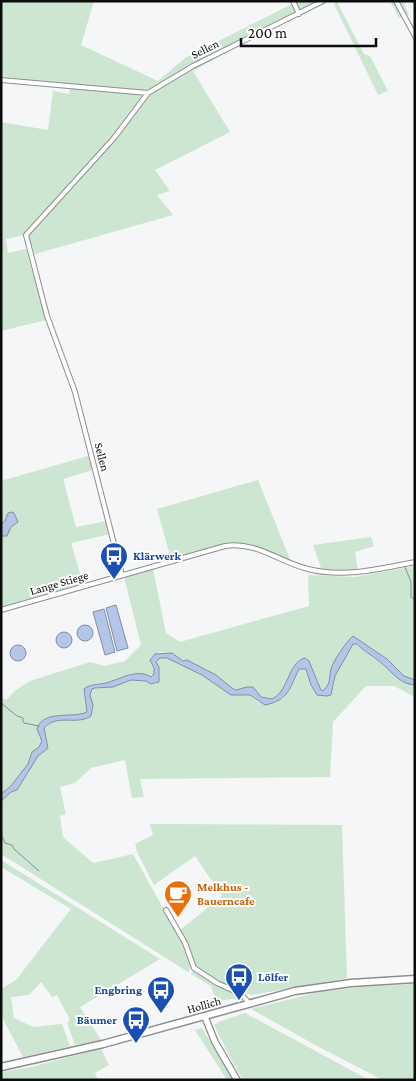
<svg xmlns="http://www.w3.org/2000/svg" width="416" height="1081" viewBox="0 0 416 1081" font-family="'Crimson Pro',serif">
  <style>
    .green { fill: #cce6d2 }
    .water { fill: #b3c6e7; stroke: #818ea5 }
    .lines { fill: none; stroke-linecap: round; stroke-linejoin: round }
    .stream { stroke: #818ea5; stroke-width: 1 }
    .street-casing { stroke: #8c8d8f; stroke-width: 6 }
    .secondary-casing { stroke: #8c8d8f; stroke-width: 8 }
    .primary-casing { stroke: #8c8d8f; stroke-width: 9 }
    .street { stroke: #fff; stroke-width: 4 }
    .secondary { stroke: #fff; stroke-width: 5.5 }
    .primary { stroke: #fff; stroke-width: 6 }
    .labels { text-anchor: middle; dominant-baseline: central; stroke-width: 4; stroke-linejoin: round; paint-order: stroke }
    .street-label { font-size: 12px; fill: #0b0c0c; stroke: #fff }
    .transit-label { font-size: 12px; font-weight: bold; fill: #164399; stroke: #fff; text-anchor: start }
    .food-label { font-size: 12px; font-weight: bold; fill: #c56008; stroke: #fff; text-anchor: start }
  </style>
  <rect width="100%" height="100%" fill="#f4f6f8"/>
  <!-- green -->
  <path class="green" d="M1 1H94L81 45 158 81 185 58 292 4 295 14 193 71 230 132 155 170 170 191 157 195 173 215 35 254 28 236 82 177 79 173 23 235 6 239 8 253 26 249 46 320 1 331V122L48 130 53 91 69 94 70 89 1 80Z
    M295 1H320L300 11Z
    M390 1H403L409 15 399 18Z
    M337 2 364 54 370 56 388 91 378 95 334 4Z
    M88 456 93 470 63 479 76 527 107 521 110 534 71 543 83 583 1 607V481Z
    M258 480 292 564 250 545 229 543 171 559 157 509Z
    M371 537 374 546 355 552 358 570 322 571 313 545Z
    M415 566V680L404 676 387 659 353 636C346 644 334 660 331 669 329 678 331 686 322 691L315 680 313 671 295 664 281 693 272 699 261 697 247 687 241 690 232 688 216 675 187 660 183 661 172 653 159 652 151 663 154 668V674L151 677 139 674 128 675 107 683 93 684 84 689 87 712 77 715H62L38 730 42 741 40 747 32 752 28 764 10 787 1 794V697L6 700 16 690 30 681 90 662 104 666 125 661 141 645 124 577 153 569 166 633 180 642 309 606 308 575 355 577Z
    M352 644H357C362 651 372 655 379 661 391 670 398 684 415 685V697L394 686H366L333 722 330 777 140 779 144 797 132 798 125 760 91 768 75 783 60 787 66 814 60 816 63 837 93 863 133 854 183 944 191 967 188 972 1 854V801L11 792 17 790 38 756 47 748 44 728C55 716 76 718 91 716L90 696 92 689 113 687 131 680 146 681 151 684H156V662L160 658H167L202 675 231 695H250L258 702 283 699 299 669H306L311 685 317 695 333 689 335 676Z
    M150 824 342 825 347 978 252 995 244 993 218 982 196 966 188 944 180 930 222 896 195 856 154 885 138 854 135 844 153 835Z
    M1 860 160 959 80 1007 101 1040 75 1045 67 1023 70 1020 57 995 52 997 41 982 29 995 11 997 14 1018 33 1027 62 1024 70 1046 23 1057 1 1015V989L16 980 71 909 1 867Z
    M194 969 239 995 240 998 216 1001 211 986 191 974Z
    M415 984V1080H383L317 1046 251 1009 315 993 360 987Z
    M245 1013 369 1080H243L233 1063 214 1025 221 1021Z
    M202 1028 234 1080H227L195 1030Z
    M101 1049 109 1065 95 1073 98 1080H1V1072L27 1068Z"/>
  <!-- water -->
  <path class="water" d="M11 512 14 513 18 522 11 527 7 536H1V524L5 521 8 513Z
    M116 605 128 648 117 651 106 608Z
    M104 609 115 652 105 655 93 612Z
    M77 633a8 8 0 1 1 16 0a8 8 0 1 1-16 0Z
    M56 640a8 8 0 1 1 16 0a8 8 0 1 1-16 0Z
    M353 636 387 659 404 676 415 680V685C398 684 391 670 379 661 372 655 363 651 357 644H353L335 676 331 695 327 696 317 695 311 685 306 669H299C289 689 289 700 265 705L250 695H231L202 675 167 658H160L156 662 159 667V682L151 684 146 681 131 680 113 687 95 688 92 689 90 695 93 705 91 716C76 726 58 713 44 728L48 748 38 756 17 790 11 792 1 801V794L10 787 28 764 32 752 39 747 42 741 37 729C43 709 73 719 87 712L84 689C92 683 98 685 106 683 121 679 137 668 151 677L154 674V668L150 660 155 654 172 653 183 661 187 660 216 675 232 688 236 690 247 687H253L261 697 272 699C289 691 288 662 305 658L309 661 320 688 322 691C331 686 329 677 331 669 333 661 347 641 353 636Z
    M10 653a8 8 0 1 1 16 0a8 8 0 1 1-16 0Z"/>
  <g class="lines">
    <!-- stream -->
    <path class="stream" d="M405 567 411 582V597L415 600
      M1 703 17 716 23 718V721L24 723 39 726
      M1 838H3L5 843 12 845 14 849 39 871"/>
    <!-- street casing -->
    <g class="street-casing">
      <path id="street" d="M293 1 299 14
        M396 1 415 36
        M1 80 148 93
        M122 575 75 392 47 316 26 235 114 138 148 93 193 66 323 1
        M1 610 225 546C256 541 279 562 308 569 343 578 380 569 415 562
        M166 910 185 943 194 968 217 983 241 994 249 1003"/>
    </g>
    <!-- secondary casing -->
    <g class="secondary-casing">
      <path id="secondary" d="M205 1017 215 1042 237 1080"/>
    </g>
    <!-- primary casing -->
    <g class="primary-casing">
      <path id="primary" d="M1 1067 103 1044 295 991 351 983 415 979"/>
    </g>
    <!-- street -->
    <use href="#street" class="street"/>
    <!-- secondary -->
    <use href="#secondary" class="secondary"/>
    <!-- primary -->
    <use href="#primary" class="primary"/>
  </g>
  <!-- icons -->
  <defs>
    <g id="bus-pin" transform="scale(1.4375)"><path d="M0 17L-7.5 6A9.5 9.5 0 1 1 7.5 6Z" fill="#1a4fb4" stroke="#fff"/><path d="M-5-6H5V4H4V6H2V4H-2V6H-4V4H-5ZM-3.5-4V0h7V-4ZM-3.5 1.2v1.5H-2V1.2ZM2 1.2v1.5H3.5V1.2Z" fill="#fff"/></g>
    <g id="cafe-pin" transform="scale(1.4375)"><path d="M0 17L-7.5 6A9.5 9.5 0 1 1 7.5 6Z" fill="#e8710a" stroke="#fff"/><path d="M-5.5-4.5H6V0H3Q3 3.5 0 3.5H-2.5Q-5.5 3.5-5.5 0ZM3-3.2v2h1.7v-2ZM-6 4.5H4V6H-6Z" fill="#fff"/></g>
  </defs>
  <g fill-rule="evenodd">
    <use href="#bus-pin" x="114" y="556"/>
    <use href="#cafe-pin" x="178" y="894"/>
    <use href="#bus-pin" x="239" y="977"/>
    <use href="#bus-pin" x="161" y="990"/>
    <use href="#bus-pin" x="136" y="1020"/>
  </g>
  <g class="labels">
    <!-- street labels -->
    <g class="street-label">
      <text transform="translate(205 49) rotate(-26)">Sellen</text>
      <text transform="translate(102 457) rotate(75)">Sellen</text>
      <text transform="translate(59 583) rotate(-16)">Lange Stiege</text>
      <text transform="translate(204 1005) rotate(-16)">Hollich</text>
    </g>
    <!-- transit labels -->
    <g class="transit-label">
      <text x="133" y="556">Klärwerk</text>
      <text x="258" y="977">Lölfer</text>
      <text x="142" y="990" text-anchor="end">Engbring</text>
      <text x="117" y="1020" text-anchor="end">Bäumer</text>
    </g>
    <!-- food labels -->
    <g class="food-label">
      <text x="197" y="887">Melkhus -<tspan x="197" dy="14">Bauerncafe</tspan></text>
    </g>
  </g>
  <!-- border -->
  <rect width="416" height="1081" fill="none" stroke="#0b0c0c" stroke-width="5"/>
  <!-- scale -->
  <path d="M241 38v8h135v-8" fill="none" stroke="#0b0c0c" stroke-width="2.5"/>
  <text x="248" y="38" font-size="15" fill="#0b0c0c" stroke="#ffffff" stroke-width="4" paint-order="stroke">200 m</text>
</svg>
